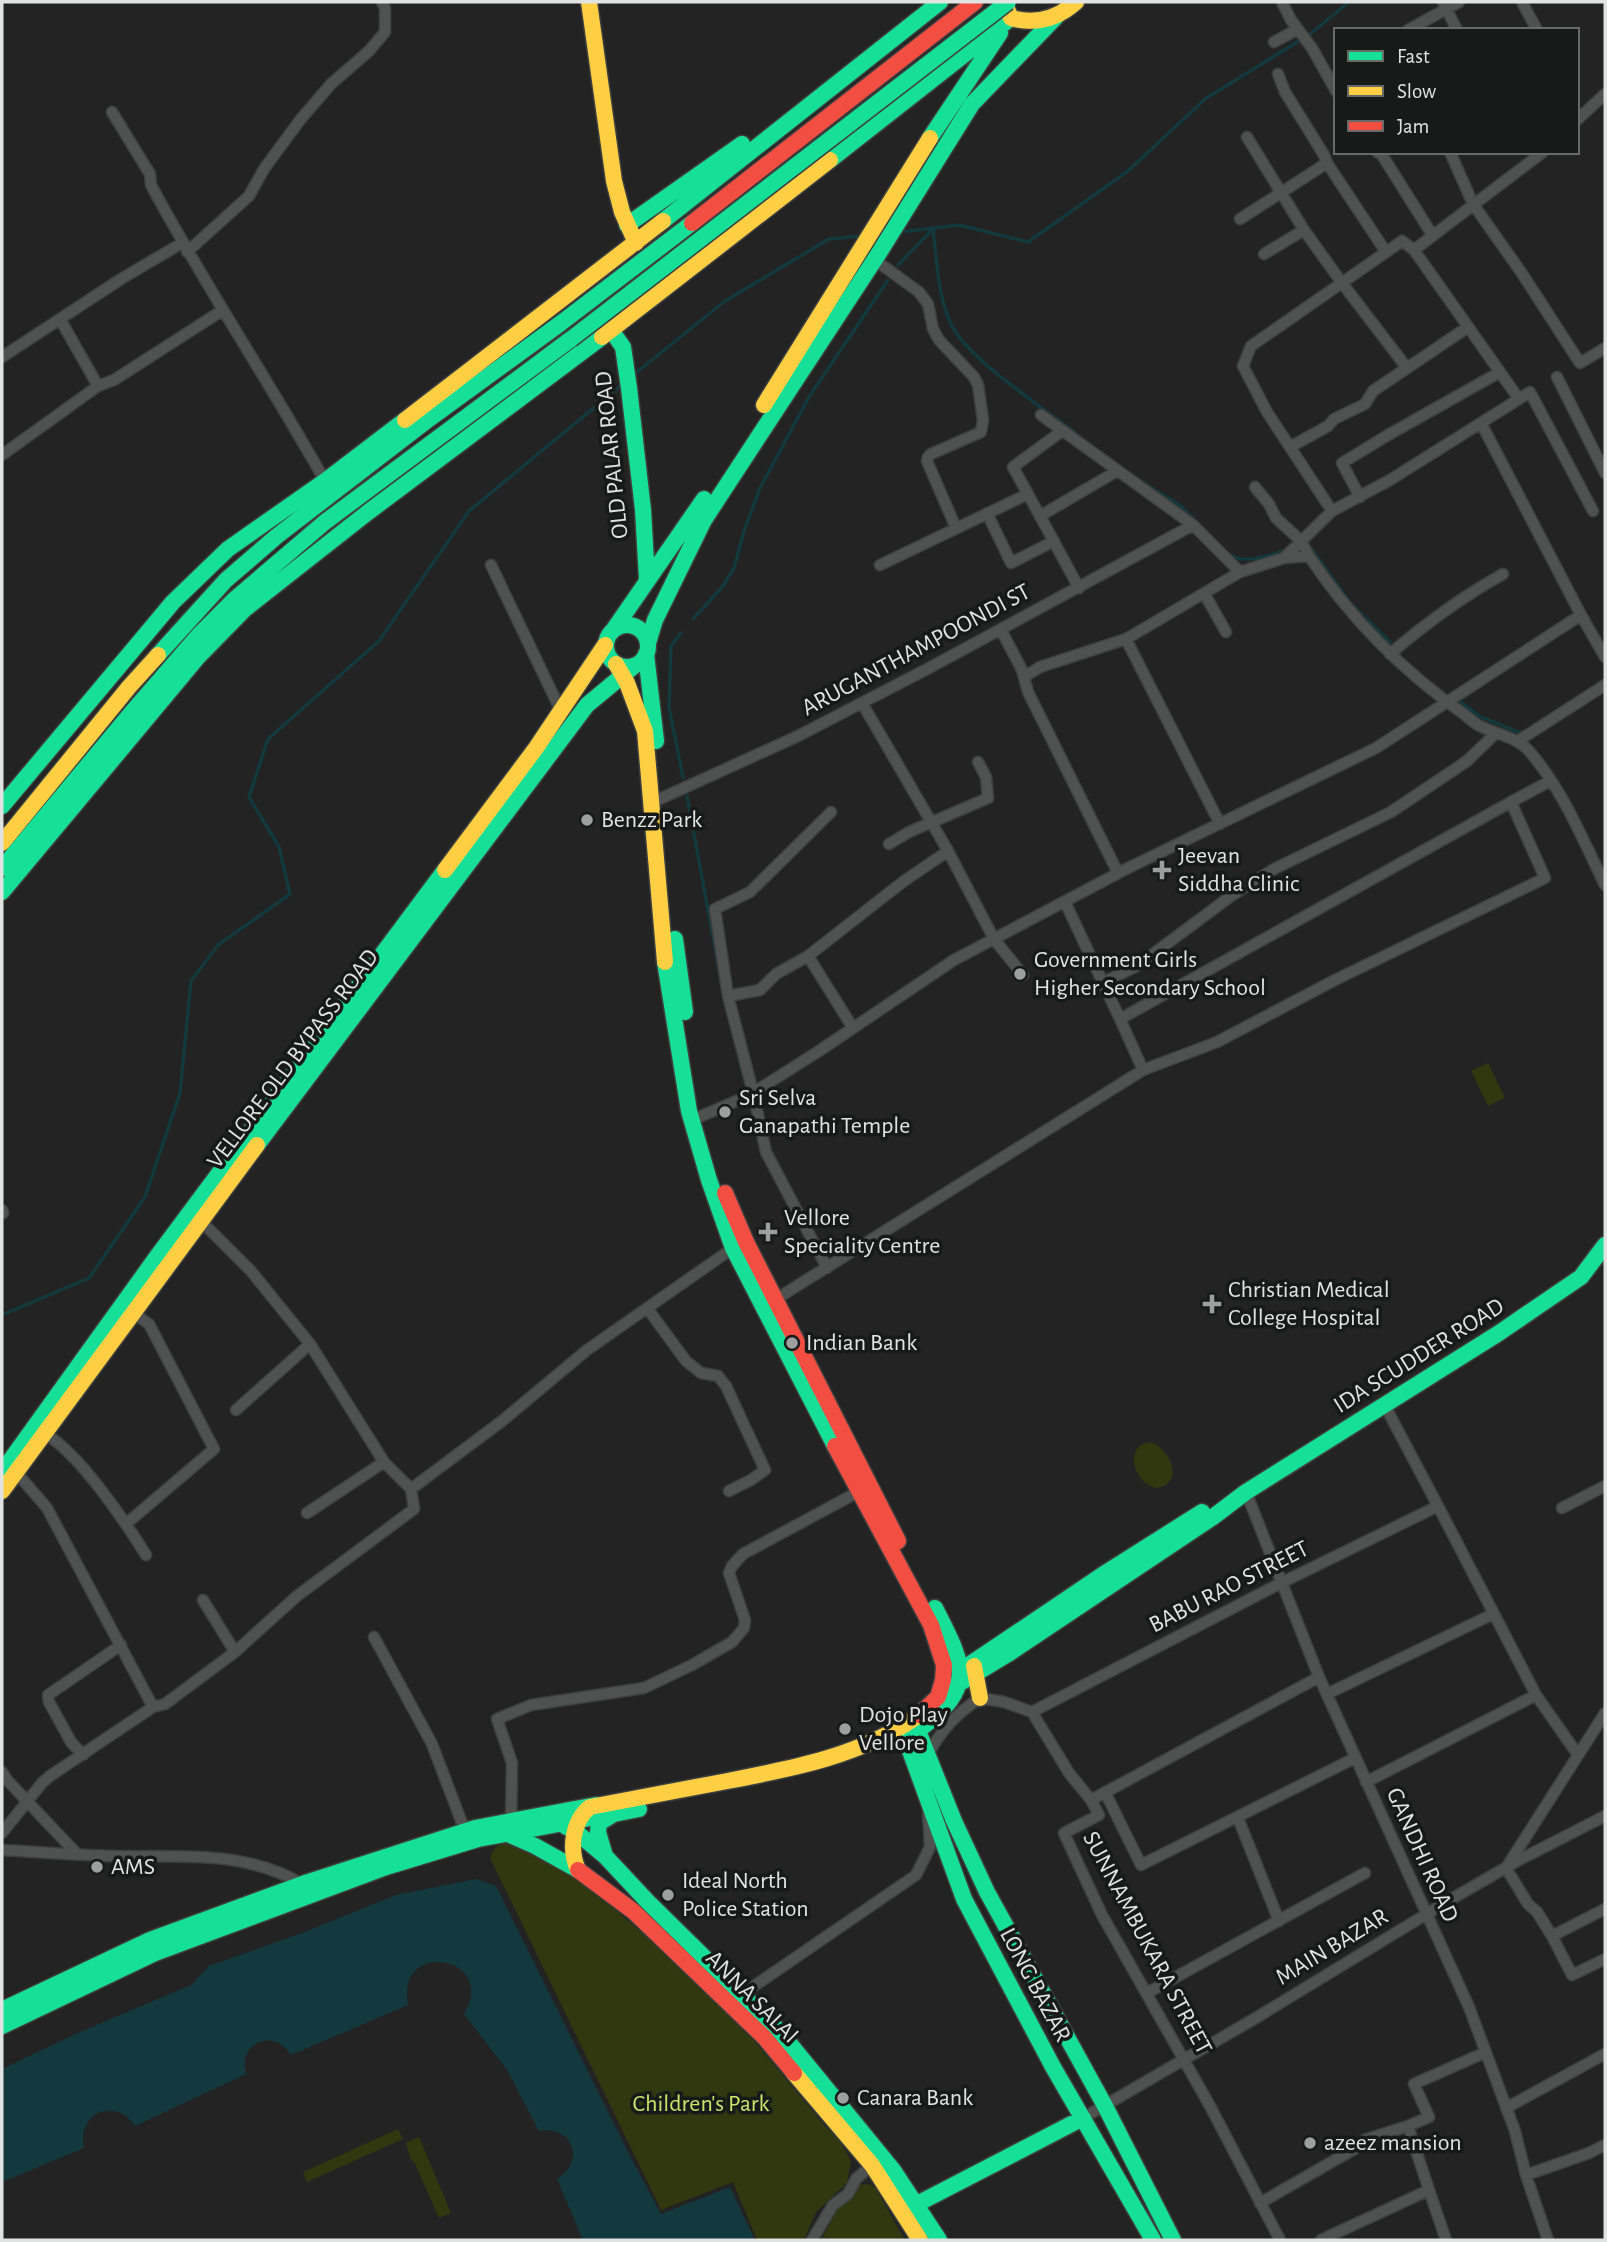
<svg xmlns="http://www.w3.org/2000/svg" width="1607" height="2242" viewBox="0 0 1607 2242" font-family="'Alegreya Sans',sans-serif">
  <style>
    .green { fill: #31370f }
    .water { fill: #13393f }
    .lines { fill: none; stroke-linecap: round; stroke-linejoin: round }
    .stream { stroke: #13393f; stroke-width: 3.5 }
    .street-casing { stroke: #3e3f3f; stroke-width: 13 }
    .fast-casing { stroke: #3e3f3f; stroke-width: 19 }
    .slow-casing { stroke: #3e3f3f; stroke-width: 19 }
    .jam-casing { stroke: #3e3f3f; stroke-width: 19 }
    .street { stroke: #505251; stroke-width: 10 }
    .fast { stroke: #16e098; stroke-width: 16 }
    .slow { stroke: #ffcf43; stroke-width: 16 }
    .jam { stroke: #f24e42; stroke-width: 16 }
    .fast-bridge-casing { stroke: #3e3f3f; stroke-width: 19; stroke-linecap: butt }
    .fast-bridge { stroke: #16e098; stroke-width: 16 }
    .poi-dot { fill: #9ea09f; stroke: #171a19; stroke-width: 2.5 }
    .labels { text-anchor: middle; dominant-baseline: central; stroke-width: 7; stroke-linejoin: round; paint-order: stroke }
    .street-label { font-size: 24px; fill: #e1e3e2; stroke: #171a19 }
    .poi-label { font-size: 24px; fill: #e1e3e2; stroke: #171a19; text-anchor: start }
    .park-label { font-size: 24px; fill: #cee26b; stroke: #171a19 }
  </style>
  <rect width="100%" height="100%" fill="#222322"/>
  <!-- green -->
  <path class="green" d="M1488 1063 1505 1098 1488 1106 1471 1071Z
    M1149 1442C1164 1444 1182 1471 1167 1484 1146 1502 1115 1450 1149 1442Z
    M515 1841 559 1868 602 1898 669 1956 756 2043 825 2126 840 2141 851 2161 847 2183 816 2212 804 2240H757L733 2182 661 2210 490 1858C495 1845 500 1843 515 1841Z
    M398 2129 403 2139 307 2182 303 2172Z
    M419 2137 451 2213 439 2218 415 2164 410 2158 406 2143Z
    M868 2184 875 2187 905 2240H821L838 2208 850 2198 852 2191 859 2185Z"/>
  <!-- water -->
  <path class="water" d="M476 1879 496 1886 631 2158 661 2214 730 2187 755 2240H583L557 2179C586 2161 573 2125 539 2131L507 2070 464 2014C499 1956 395 1938 408 2005L291 2055C274 2027 237 2043 246 2074L135 2126C116 2096 76 2113 84 2148L2 2182V2069L80 2032 191 1985 209 1966 302 1933 396 1895Z"/>
  <g class="lines">
    <!-- stream -->
    <path class="stream" d="M1309 35 1349 2
      M933 228C937 260 937 294 951 324 967 359 1044 408 1077 434
      M900 232 959 225 1028 242 1128 171 1205 99 1299 41
      M898 265 932 230
      M632 376 725 301 829 239 861 236
      M1139 480 1181 506 1206 532
      M1306 549 1311 548 1351 604 1390 642
      M1226 552C1243 567 1268 555 1287 550
      M693 619 723 586 734 568 744 531 760 488 809 397 888 280
      M681 633 671 646 669 707 683 778
      M1457 699 1479 716 1523 734
      M687 796 724 997
      M740 1062 745 1081
      M2 1315 89 1278 145 1197 180 1093 191 981 218 945 290 894 279 847 249 797 268 739 379 641 469 511 624 383"/>
    <!-- street casing -->
    <g class="street-casing">
      <path id="street" d="M1282 2 1291 20 1312 48 1336 91
        M1443 2 1457 30
        M1522 2 1537 30
        M1408 30 1459 2
        M1274 42 1298 29
        M1278 74 1285 92 1324 155 1327 163 1386 252
        M112 112 150 174 151 185C205 286 269 381 325 481
        M1577 120 1605 94
        M1247 137 1304 230 1342 283 1407 368
        M1377 152 1382 155 1433 236
        M1450 152 1473 204 1521 272 1580 363 1605 348
        M1240 219 1327 163
        M187 252 249 196 264 169 300 120 331 84 369 51 385 32V8L382 2
        M1264 254 1304 230
        M875 260 919 292 928 304 933 329 939 340 974 377 978 385 983 420 981 432 931 454 928 457 927 461 956 528
        M60 319 98 386
        M2 357 121 279 182 243
        M1557 377 1605 473
        M1519 399 1530 392 1593 511
        M1041 415 1193 525 1240 572 1284 558 1309 556C1350 618 1404 672 1465 715 1469 718 1473 722 1478 725 1494 734 1516 736 1529 751 1563 790 1583 840 1605 885
        M1481 423 1581 615 1605 657
        M1290 447 1328 426 1334 419 1365 404 1373 391 1468 327
        M2 455 98 386 114 380 223 310
        M1255 487 1269 504 1276 518 1301 541 1309 556
        M1360 497 1342 463 1388 435 1500 372
        M1332 511 1267 412 1243 366 1251 346 1402 241 1414 250 1543 152
        M987 513 1011 563 1054 541
        M1040 516 1013 467 1062 431
        M1284 558 1332 511 1390 480 1519 399 1414 250
        M491 565 561 711
        M880 565 1028 494
        M1079 588 1040 516 1117 471
        M1204 593 1226 632
        M1001 630 1022 670 1028 692 1118 873
        M1390 654C1426 623 1462 597 1503 574
        M1024 677 1040 667 1126 639
        M862 703 948 851 994 939 1023 975
        M1518 741 1605 685
        M653 802 798 736 929 668 1193 525
        M1220 824 1126 639 1240 572
        M889 844 909 832 988 798 986 777 978 762
        M1065 902 1120 1019
        M808 956 904 881 948 851
        M1102 983 1137 966 1231 896 1274 869 1391 812 1467 761 1496 733
        M728 996 760 990 776 974 808 956 853 1028
        M1143 1070 1120 1019 1511 802
        M692 1120 748 1096 819 1051 954 960 1128 868 1376 748 1581 615
        M2 1210 3 1213
        M827 1268 766 1152 753 1092 728 996 715 909 750 892 831 812
        M776 1299 1143 1070 1217 1042 1335 980 1545 878 1511 802 1550 781
        M647 1308 686 1361 701 1373 718 1376 726 1386 765 1470 751 1480 729 1491
        M236 1410 310 1344
        M44 1433C79 1453 124 1520 146 1555
        M16 1472 47 1508 153 1707
        M411 1489 502 1421 587 1350 733 1248
        M1246 1492 1319 1677 1469 2007 1515 2131 1526 2175 1548 2240
        M1438 1506 1536 1695 1578 1755
        M1562 1508 1605 1486
        M307 1513 384 1462
        M126 1524 214 1449 149 1324 136 1315
        M203 1600 235 1652
        M374 1637 432 1744 465 1831
        M1327 1694 1493 1614
        M1605 1713 1506 1868 1528 1904 1537 1912 1552 1936 1605 1909
        M83 1755 71 1742 49 1702 48 1695 121 1645
        M928 1755C941 1730 956 1714 980 1698L1004 1702 1032 1712
        M2 1772 8 1781 77 1854
        M1366 1782 1536 1695
        M1105 1792 1141 1865 1355 1758
        M1091 1800 1069 1773 1032 1712 1281 1583 1438 1506 1384 1404
        M1238 1818 1279 1921
        M511 1822 512 1763 497 1719 531 1705 644 1688 692 1665 732 1642 744 1628 745 1620 729 1573 732 1566 743 1554 858 1492
        M2 1833 42 1783 50 1776 153 1707 165 1704 235 1652 297 1596 414 1509 411 1489 384 1462 310 1344 251 1271 200 1220
        M2 1850C39 1852 77 1855 114 1856 180 1858 242 1849 302 1884
        M1552 1936 1572 1975 1605 1959
        M1147 1993 1365 1873
        M741 1995 916 1875 930 1847 928 1812
        M1506 2108 1605 2054
        M1083 2118 1254 2019 1448 1901 1519 1860 1605 1816
        M1526 2175 1589 2153 1605 2145
        M1429 2190 1408 2126 1429 2117 1414 2084 1486 2052
        M1260 2203 1356 2148 1364 2140 1408 2126
        M812 2240 833 2205 848 2194 856 2179 872 2165
        M1280 2240 1210 2106 1102 1915 1064 1833 1099 1815 1091 1800 1319 1677
        M1321 2240 1429 2190 1446 2240"/>
    </g>
    <!-- fast casing -->
    <g class="fast-casing">
      <path id="fast" d="M930 138 1000 33
        M830 160 1011 18
        M663 221 940 2
        M627 225 742 144
        M611 330 623 347 629 388 643 510 647 579
        M606 646a21 21 0 1 1 42 0a21 21 0 1 1-42 0Z
        M614 629 704 499
        M648 643 655 620 704 520 879 253 972 104 1056 17
        M646 654 656 741
        M158 655 226 580 277 536 429 419 561 323 692 223
        M2 806 173 602 228 549 325 481 405 420
        M2 868 133 711 198 636 236 598 325 522 571 339
        M2 892 198 657 245 609 367 513 602 337
        M675 939 685 1012
        M665 962 689 1111 709 1180 733 1248 835 1446
        M257 1145 587 705 634 666
        M2 1472 156 1258 445 870
        M966 1667 1107 1572 1202 1512
        M952 1688 1008 1654 1213 1517 1246 1492 1499 1333 1581 1277 1605 1245
        M920 1729C977 1686 964 1665 935 1608
        M918 1731 954 1821 987 1892 1105 2106 1173 2240
        M905 1737 964 1899 1053 2067 1153 2240
        M639 1809 614 1814 599 1823 598 1832 605 1856 647 1901 781 2033 893 2170 939 2240
        M565 1826 575 1831 605 1856
        M508 1834 535 1846 578 1870
        M2 2010 150 1940 308 1882 475 1828 596 1805
        M2 2026 155 1953 386 1867 478 1839 612 1814
        M917 2204 1083 2118"/>
    </g>
    <!-- slow casing -->
    <g class="slow-casing">
      <path id="slow" d="M589 2 614 181 622 212 636 243
        M1006 7 1011 18C1036 25 1057 19 1076 2
        M602 337 830 160
        M764 405 930 138
        M405 420 663 221
        M616 664 627 683 645 731 665 962
        M2 843 129 687 158 655
        M445 870 536 748 605 645
        M2 1491 257 1145
        M974 1666 980 1698
        M578 1870C569 1850 572 1821 590 1807 632 1799 674 1791 717 1783 785 1770 861 1757 919 1715
        M794 2073 872 2165 920 2240"/>
    </g>
    <!-- jam casing -->
    <g class="jam-casing">
      <path id="jam" d="M692 223 975 2
        M725 1193 746 1242 898 1541
        M835 1446 931 1625 944 1665 943 1680 938 1697 919 1715
        M578 1870 633 1911 764 2037 794 2073"/>
    </g>
    <!-- street -->
    <use href="#street" class="street"/>
    <!-- fast -->
    <use href="#fast" class="fast"/>
    <!-- slow -->
    <use href="#slow" class="slow"/>
    <!-- jam -->
    <use href="#jam" class="jam"/>
    <!-- fast-bridge casing -->
    <g class="fast-bridge-casing">
      <path id="fast-bridge" d="M571 339 1008 2"/>
    </g>
    <!-- fast-bridge -->
    <use href="#fast-bridge" class="fast-bridge"/>
  </g>
  <!-- markers -->
  <g class="poi-dot">
    <circle cx="587" cy="820" r="7"/>
    <path d="M1158.5 859.5h7v7h7v7h-7v7h-7v-7h-7v-7h7z"/>
    <circle cx="1020" cy="974" r="7"/>
    <circle cx="725" cy="1112" r="7"/>
    <path d="M764.5 1221.5h7v7h7v7h-7v7h-7v-7h-7v-7h7z"/>
    <path d="M1208.5 1293.5h7v7h7v7h-7v7h-7v-7h-7v-7h7z"/>
    <circle cx="792" cy="1343" r="7"/>
    <circle cx="845" cy="1729" r="7"/>
    <circle cx="97" cy="1867" r="7"/>
    <circle cx="668" cy="1895" r="7"/>
    <circle cx="843" cy="2098" r="7"/>
    <circle cx="1310" cy="2143" r="7"/>
  </g>
  <g class="labels">
    <!-- street labels -->
    <g class="street-label">
      <text transform="translate(612 455) rotate(-96)">OLD PALAR ROAD</text>
      <text transform="translate(916 650) rotate(-28)">ARUGANTHAMPOONDI ST</text>
      <text transform="translate(293 1059) rotate(-53)">VELLORE OLD BYPASS ROAD</text>
      <text transform="translate(1419 1356) rotate(-32)">IDA SCUDDER ROAD</text>
      <text transform="translate(1229 1587) rotate(-27)">BABU RAO STREET</text>
      <text transform="translate(1422 1855) rotate(66)">GANDHI ROAD</text>
      <text transform="translate(1147 1943) rotate(62)">SUNNAMBUKARA STREET</text>
      <text transform="translate(1332 1947) rotate(-31)">MAIN BAZAR</text>
      <text transform="translate(1035 1985) rotate(62)">LONG BAZAR</text>
      <text transform="translate(752 1997) rotate(45)">ANNA SALAI</text>
    </g>
    <!-- poi labels -->
    <g class="poi-label">
      <text x="601" y="820">Benzz Park</text>
      <text x="1178" y="856">Jeevan<tspan x="1178" dy="28">Siddha Clinic</tspan></text>
      <text x="1034" y="960">Government Girls<tspan x="1034" dy="28">Higher Secondary School</tspan></text>
      <text x="739" y="1098">Sri Selva<tspan x="739" dy="28">Ganapathi Temple</tspan></text>
      <text x="784" y="1218">Vellore<tspan x="784" dy="28">Speciality Centre</tspan></text>
      <text x="1228" y="1290">Christian Medical<tspan x="1228" dy="28">College Hospital</tspan></text>
      <text x="806" y="1343">Indian Bank</text>
      <text x="859" y="1715">Dojo Play<tspan x="859" dy="28">Vellore</tspan></text>
      <text x="111" y="1867">AMS</text>
      <text x="682" y="1881">Ideal North<tspan x="682" dy="28">Police Station</tspan></text>
      <text x="857" y="2098">Canara Bank</text>
      <text x="1324" y="2143">azeez mansion</text>
    </g>
    <!-- park labels -->
    <g class="park-label">
      <text x="701" y="2104">Children's Park</text>
    </g>
  </g>
  <!-- border -->
  <rect width="1607" height="2242" fill="none" stroke="#e1e3e2" stroke-width="7"/>
  <!-- legend -->
  <rect x="1334" y="28" width="245" height="126" fill="#171a19" stroke="#686a69" stroke-width="2"/>
  <rect x="1348" y="51" width="35" height="10" fill="#16e098" stroke="#686a69" stroke-width="2"/>
  <text x="1397" y="63" font-size="21" fill="#e1e3e2">Fast</text>
  <rect x="1348" y="86" width="35" height="10" fill="#ffcf43" stroke="#686a69" stroke-width="2"/>
  <text x="1397" y="98" font-size="21" fill="#e1e3e2">Slow</text>
  <rect x="1348" y="121" width="35" height="10" fill="#f24e42" stroke="#686a69" stroke-width="2"/>
  <text x="1397" y="133" font-size="21" fill="#e1e3e2">Jam</text>
</svg>
